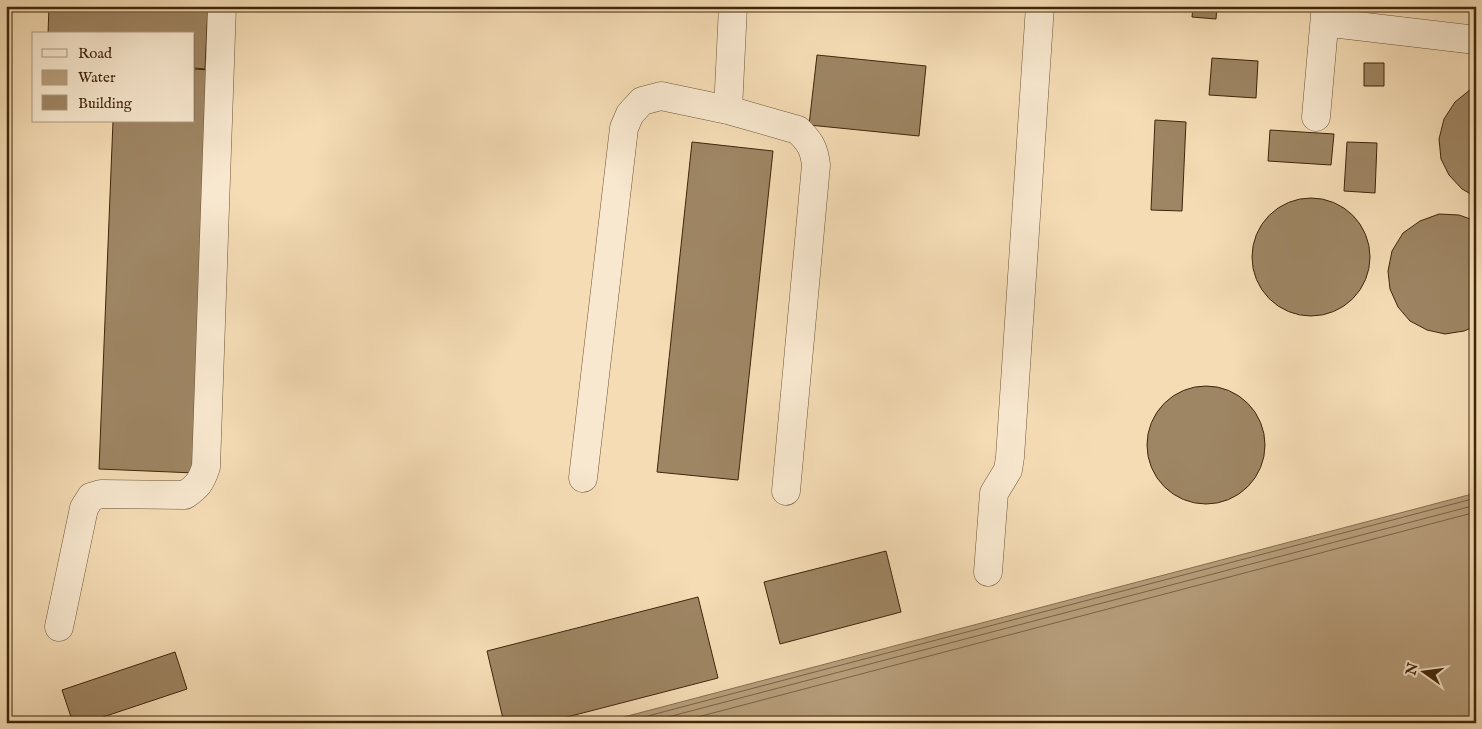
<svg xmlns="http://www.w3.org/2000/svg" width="1482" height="729" viewBox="0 0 1482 729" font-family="'IM FELL English',serif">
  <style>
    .water { fill: #b79e7b; stroke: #876e4e }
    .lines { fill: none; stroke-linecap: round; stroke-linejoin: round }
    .shore { stroke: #7b6243; stroke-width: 1 }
    .building { fill: #9e8563; stroke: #3f260b }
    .minor-casing { stroke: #6c5436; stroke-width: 29 }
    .minor { stroke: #f8e8cf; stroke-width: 28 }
  </style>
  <rect width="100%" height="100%" fill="#f5dcb5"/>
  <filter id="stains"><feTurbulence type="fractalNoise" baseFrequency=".004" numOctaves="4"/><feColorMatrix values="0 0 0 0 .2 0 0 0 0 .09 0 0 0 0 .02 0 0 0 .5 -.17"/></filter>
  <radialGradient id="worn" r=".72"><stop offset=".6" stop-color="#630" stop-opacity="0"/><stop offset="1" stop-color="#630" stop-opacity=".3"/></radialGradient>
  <!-- water -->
  <path class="water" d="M1476 493V723H601Z"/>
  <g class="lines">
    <!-- shore -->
    <path class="shore" d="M621 723 1476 498
      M645 723 1476 505
      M675 723 1476 512"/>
  </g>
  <!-- building -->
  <path class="building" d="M49 6H208L205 69 194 68V34H48Z
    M1193 6H1217L1216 19 1192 17Z
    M817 55 926 66 919 136 809 125Z
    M1212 58 1258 61 1256 98 1209 95Z
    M1364 63H1384V86H1364Z
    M194 69 211 70 195 473 99 469 113 121H194Z
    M1476 88V197L1462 189 1449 175 1441 159 1439 139 1444 119 1455 102 1471 89Z
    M1155 120 1186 122 1182 211 1151 210Z
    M1270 130 1334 134 1331 165 1268 161Z
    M692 142 773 151 738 480 657 472Z
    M1347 142 1377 143 1375 193 1344 191Z
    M1252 257a59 59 0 1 1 118 0a59 59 0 1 1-118 0Z
    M1439 214 1459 215 1476 221V326L1464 331 1445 334 1427 330 1410 321 1398 307 1390 289 1388 271 1392 251 1403 233 1420 221Z
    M1147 445a59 59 0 1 1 118 0a59 59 0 1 1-118 0Z
    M886 551 901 612 780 644 764 582Z
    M698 597 718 678 544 723H504L487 651Z
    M175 652 187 689 85 723H73L62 690Z"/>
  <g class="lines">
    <!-- minor casing -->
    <g class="minor-casing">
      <path id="minor" d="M1324 6 1325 15 1331 22 1340 24 1476 40
        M728 110 733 6
        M1316 117 1325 15
        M583 478 624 128 630 114 642 101 661 96 728 110 798 130C810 142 814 148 816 165L786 491
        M988 572 994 493 1008 470 1010 457 1040 6
        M59 627 84 508 91 497 101 494 185 495C198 486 201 482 206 467L222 6"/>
    </g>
    <!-- minor -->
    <use href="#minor" class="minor"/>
  </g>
  <!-- margin -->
  <rect width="1482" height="729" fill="none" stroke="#f5dcb5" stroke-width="25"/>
  <rect x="8" y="8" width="1467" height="714" fill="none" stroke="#3f260b" stroke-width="2.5"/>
  <rect x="12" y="12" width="1457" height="704" fill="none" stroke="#3f260b"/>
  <!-- legend -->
  <rect x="32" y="32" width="162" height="90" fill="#f8e8cf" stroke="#ae9a81"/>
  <rect x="42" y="49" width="25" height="8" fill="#f8e8cf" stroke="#ae9a81"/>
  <text x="78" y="58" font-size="15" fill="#3f260b">Road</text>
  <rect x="42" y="70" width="25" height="15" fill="#b79e7b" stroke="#ae9a81"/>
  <text x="78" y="82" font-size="15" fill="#3f260b">Water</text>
  <rect x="42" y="95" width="25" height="15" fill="#9e8563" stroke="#ae9a81"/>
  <text x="78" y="108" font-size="15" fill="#3f260b">Building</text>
  <!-- north arrow -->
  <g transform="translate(1424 672) rotate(284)" stroke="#f8e8cf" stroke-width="4" paint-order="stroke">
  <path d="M0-4L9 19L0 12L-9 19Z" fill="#3f260b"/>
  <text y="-8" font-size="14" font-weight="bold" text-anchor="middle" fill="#3f260b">N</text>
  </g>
  <rect width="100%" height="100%" filter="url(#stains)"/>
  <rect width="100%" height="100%" fill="url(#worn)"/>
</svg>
